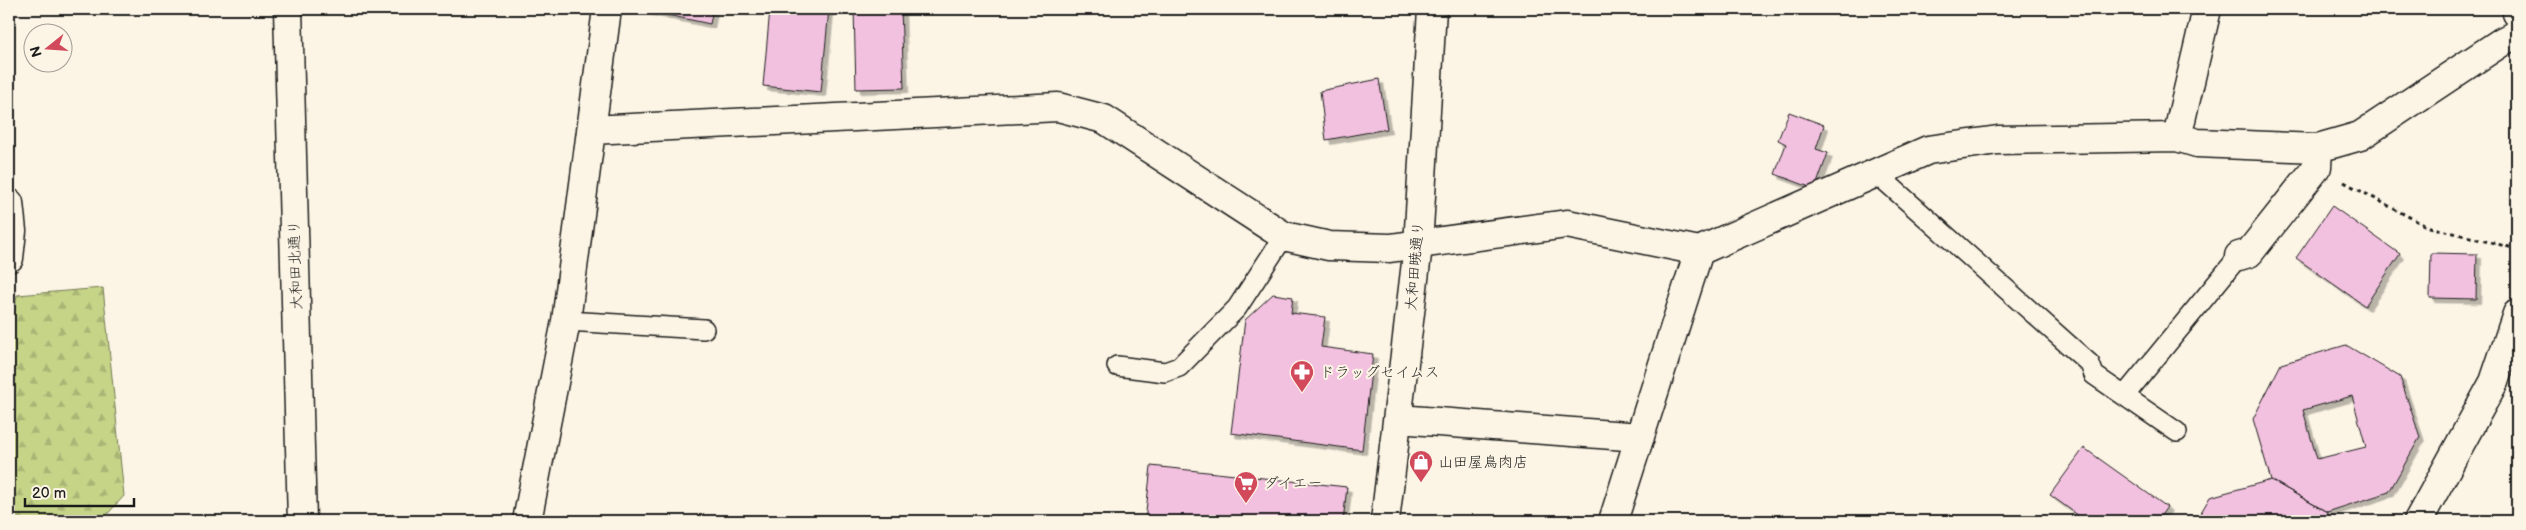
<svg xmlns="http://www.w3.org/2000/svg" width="2526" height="530" viewBox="0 0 2526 530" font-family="'Balsamiq Sans','Klee One',sans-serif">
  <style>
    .forest { fill: url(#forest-firs); stroke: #717852 }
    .building { fill: #f3c1e0; stroke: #1c1c1c; fill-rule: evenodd; filter: url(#shadow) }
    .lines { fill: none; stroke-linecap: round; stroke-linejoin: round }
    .service-casing { stroke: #1c1c1c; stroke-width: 22 }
    .minor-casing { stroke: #1c1c1c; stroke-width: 31 }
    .tertiary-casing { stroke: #1c1c1c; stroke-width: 31 }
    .path { stroke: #1c1c1c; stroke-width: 3; stroke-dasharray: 4 4; stroke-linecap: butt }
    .service { stroke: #fcf5e5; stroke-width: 19 }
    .minor { stroke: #fcf5e5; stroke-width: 28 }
    .tertiary { stroke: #fcf5e5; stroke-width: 28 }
    .labels { text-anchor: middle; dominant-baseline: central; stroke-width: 4; stroke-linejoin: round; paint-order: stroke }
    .street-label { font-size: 15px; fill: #1c1c1c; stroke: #fcf5e5 }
    .poi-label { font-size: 15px; fill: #1c1c1c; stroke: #fcf5e5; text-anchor: start }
  </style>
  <defs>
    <pattern id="forest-firs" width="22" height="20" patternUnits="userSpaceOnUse" patternTransform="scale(1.25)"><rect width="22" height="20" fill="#c6d488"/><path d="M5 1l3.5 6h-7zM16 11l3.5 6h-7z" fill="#aab575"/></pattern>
    <filter id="shadow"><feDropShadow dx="4.5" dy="4.5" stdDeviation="0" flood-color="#0004"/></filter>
  </defs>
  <rect width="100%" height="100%" fill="#fcf5e5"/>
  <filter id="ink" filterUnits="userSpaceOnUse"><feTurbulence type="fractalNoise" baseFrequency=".02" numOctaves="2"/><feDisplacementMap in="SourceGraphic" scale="10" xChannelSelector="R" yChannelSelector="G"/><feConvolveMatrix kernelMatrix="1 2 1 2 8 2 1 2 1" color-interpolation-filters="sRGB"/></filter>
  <g filter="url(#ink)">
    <!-- forest -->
    <path class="forest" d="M103 288 124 496 101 521H9V346L17 295Z"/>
    <!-- building -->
    <path class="building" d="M639 9H713L710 24Z
      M770 9H829L821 92 763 86Z
      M854 9H901L904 88 856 89Z
      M1379 79 1387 129 1326 140 1320 91Z
      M1789 112 1824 125 1816 149 1828 153 1815 189 1775 174 1786 144 1778 140Z
      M2332 206 2400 254 2365 306 2296 258Z
      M2431 253 2477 254 2476 299 2430 298Z
      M1273 294 1293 297 1291 313 1325 317 1321 347 1373 354 1362 450 1231 433 1245 320Z
      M2346 345 2400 377 2420 437 2389 492 2327 512 2271 480 2253 419 2281 364ZM2352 396 2366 447 2317 459 2303 410Z
      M2084 448 2167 507 2157 521H2086L2050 495Z
      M1151 466 1347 487 1343 521H1145Z
      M2271 480 2327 512 2330 521H2196L2210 497Z"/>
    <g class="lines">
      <!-- service casing -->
      <g class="service-casing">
        <path id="service" d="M1876 173 2090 364 2094 375 2177 432
          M566 321 704 329
          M1117 366 1165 372 1179 367 1237 308 1284 236
          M2125 395 2239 256"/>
      </g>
      <!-- minor casing -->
      <g class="minor-casing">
        <path id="minor" d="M2517 9V13
          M591 130 1058 107 1104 119 1284 236 1329 246 1390 248 1567 224 1699 251 1928 150 1998 140 2177 137 2197 143 2318 148 2360 136 2503 41 2517 34
          M2177 137 2207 9
          M9 203 12 231 9 258
          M2239 256 2249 253 2317 167 2318 148
          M1398 419 1640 437
          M527 521 566 321 607 9
          M1613 521 1699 251
          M2418 521 2494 382 2517 314"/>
      </g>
      <!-- tertiary casing -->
      <g class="tertiary-casing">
        <path id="tertiary" d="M288 9 302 521
          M1385 521 1418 246 1432 9"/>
      </g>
      <!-- path -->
      <path class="path" d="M2344 182 2426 226 2517 249"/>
      <!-- service -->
      <use href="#service" class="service"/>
      <!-- minor -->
      <use href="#minor" class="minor"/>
      <!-- tertiary -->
      <use href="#tertiary" class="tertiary"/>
    </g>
  </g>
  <!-- icons -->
  <defs>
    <g id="pharmacy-pin" transform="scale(1.25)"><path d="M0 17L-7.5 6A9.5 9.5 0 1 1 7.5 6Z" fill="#d1495b" stroke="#fcf5e5"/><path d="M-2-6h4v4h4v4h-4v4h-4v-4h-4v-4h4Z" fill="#fff"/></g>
    <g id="shop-pin" transform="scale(1.25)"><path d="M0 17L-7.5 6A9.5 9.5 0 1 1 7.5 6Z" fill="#d1495b" stroke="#fcf5e5"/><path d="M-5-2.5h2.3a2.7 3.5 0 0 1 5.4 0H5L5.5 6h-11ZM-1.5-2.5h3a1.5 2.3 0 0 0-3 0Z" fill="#fff"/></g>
    <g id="supermarket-pin" transform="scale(1.25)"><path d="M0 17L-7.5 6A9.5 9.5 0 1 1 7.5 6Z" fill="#d1495b" stroke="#fcf5e5"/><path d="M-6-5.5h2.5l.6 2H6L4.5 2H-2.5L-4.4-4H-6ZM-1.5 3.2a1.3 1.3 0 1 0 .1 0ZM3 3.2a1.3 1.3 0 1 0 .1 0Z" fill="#fff"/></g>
  </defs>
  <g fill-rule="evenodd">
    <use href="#pharmacy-pin" x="1302" y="372"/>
    <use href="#shop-pin" x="1421" y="462"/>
    <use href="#supermarket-pin" x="1246" y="483"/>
  </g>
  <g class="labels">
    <!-- street labels -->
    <g class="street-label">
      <text transform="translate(295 265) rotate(-92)">大和田北通り</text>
      <text transform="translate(1415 266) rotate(-85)">大和田暁通り</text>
    </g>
    <!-- poi labels -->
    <g class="poi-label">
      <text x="1320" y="372">ドラッグセイムス</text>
      <text x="1438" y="462">山田屋鳥肉店</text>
      <text x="1264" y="483">ダイエー</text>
    </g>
  </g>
  <!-- margin -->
  <rect width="2526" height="530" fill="none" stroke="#fcf5e5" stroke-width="30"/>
  <rect x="15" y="15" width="2496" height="500" fill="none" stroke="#1c1c1c" stroke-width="2" filter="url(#ink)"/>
  <!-- north arrow -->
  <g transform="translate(48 48) rotate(253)"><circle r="24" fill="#fcf5e5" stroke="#a29e95"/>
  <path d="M0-4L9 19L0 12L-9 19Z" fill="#d1495b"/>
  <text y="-8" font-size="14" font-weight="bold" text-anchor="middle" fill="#1c1c1c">N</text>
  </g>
  <!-- scale -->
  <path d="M25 498v8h109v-8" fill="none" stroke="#1c1c1c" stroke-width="2.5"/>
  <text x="32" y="498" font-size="15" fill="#1c1c1c" stroke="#fcf5e5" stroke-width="4" paint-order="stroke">20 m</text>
</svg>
